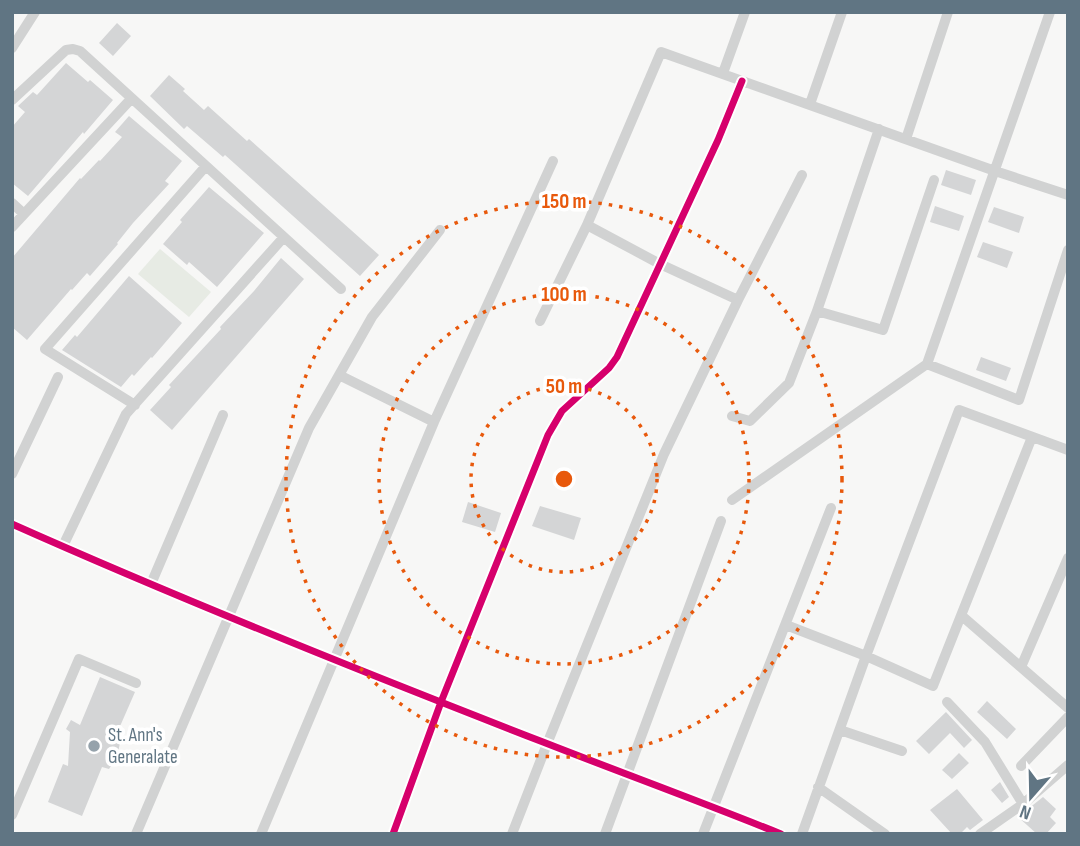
<svg xmlns="http://www.w3.org/2000/svg" width="1080" height="846" viewBox="0 0 1080 846" font-family="'Sofia Sans Condensed',sans-serif">
  <style>
    .green { fill: #e7ebe4 }
    .building { fill: #d4d5d6 }
    .lines { fill: none; stroke-linecap: round; stroke-linejoin: round }
    .minor { stroke: #d1d2d2; stroke-width: 10 }
    .cycleway-casing { stroke: #fff; stroke-width: 11 }
    .cycleway { stroke: #d6006c; stroke-width: 7 }
    .ring { fill: none; stroke: #e8590c; stroke-width: 3.5; stroke-dasharray: 3.5 7 }
    .poi-dot { fill: #95a2ab; stroke: #fff; stroke-width: 2.5 }
    .labels { text-anchor: middle; dominant-baseline: central; stroke-width: 7; stroke-linejoin: round; paint-order: stroke }
    .poi-label { font-size: 19px; fill: #607583; stroke: #fff; text-anchor: start }
    .centre { fill: #e8590c; stroke: #fff; stroke-width: 3.5 }
    .ring-label { font-size: 21px; text-anchor: middle; font-weight: bold; fill: #e8590c; stroke: #fff; stroke-width: 7; stroke-linejoin: round; paint-order: stroke }
  </style>
  <rect width="100%" height="100%" fill="#f7f7f6"/>
  <!-- green -->
  <path class="green" d="M160 249 211 292 189 317 138 274Z"/>
  <!-- building -->
  <path class="building" d="M117 23 131 36 113 56 99 43Z
    M66 63 88 82 90 80 113 100 84 134 83 132 64 154 28 196 12 183V127L25 112 18 106 33 92 37 95Z
    M169 75 185 89 183 91 204 110 208 106 247 141 249 139 379 255 360 276 225 155 223 157 187 126 184 129 150 96Z
    M129 116 182 161 165 181 169 184 133 223 117 243 118 244 90 276 87 273 72 290 71 289 27 340 12 327V258L80 178 81 179 99 160 100 161 122 137 115 132Z
    M946 170 976 180 971 195 941 185Z
    M209 187 264 233 217 287 189 262 187 265 163 244 182 222 180 220Z
    M935 206 964 216 959 231 930 222Z
    M994 207 1024 217 1019 233 988 222Z
    M983 242 1013 252 1007 268 977 257Z
    M281 258 304 279 172 430 150 410 171 387 169 385 221 329 220 327 254 291Z
    M129 276 182 323 152 358 151 357 134 376 132 374 121 387 62 350 75 335 77 337Z
    M981 357 1011 368 1006 381 976 370Z
    M468 502 501 513 495 532 462 522Z
    M540 506 581 518 574 540 532 526Z
    M100 677 135 692 114 740 120 743 117 757 109 769 102 767 82 816 48 802 63 764 68 766 70 732 66 729 71 720 80 725Z
    M987 701 1016 729 1007 739 977 712Z
    M946 712 972 740 964 748 950 733 929 754 916 741Z
    M959 753 969 763 952 779 942 770Z
    M1000 782 1009 797 1002 803 991 790Z
    M957 789 983 820 970 830 967 827 960 834H952L930 810Z
    M1043 797 1056 809 1050 817 1056 823 1046 834H1037L1018 817Z"/>
  <g class="lines">
    <!-- minor -->
    <path class="minor" d="M12 48 35 12
      M723 73 745 12
      M12 100 66 50 73 49 80 51 341 289
      M810 104 842 12
      M906 139 948 12
      M12 203 24 214
      M12 227 131 99
      M738 300 660 264 587 225 661 52 995 171 1068 195
      M817 311 883 330 934 180
      M540 321 587 225
      M927 364 1019 400 1068 250
      M339 375 434 422
      M135 405 45 349 206 166
      M732 416 750 421 789 383 817 311 879 129
      M12 474 58 377
      M732 500 927 364 1050 12
      M12 524C187 602 365 673 543 742 622 773 702 802 781 834
      M63 546 126 414 284 237
      M151 584 223 415
      M962 616 1068 708
      M786 625 866 656 933 686 1032 437
      M1021 667 1068 558
      M947 702 985 742 1023 804
      M840 730 902 751
      M1021 766 1068 717
      M818 787 885 834
      M12 815 79 659 136 683
      M136 834 309 428 372 317 440 230
      M261 834 434 422 553 161
      M393 834 441 702 548 435 562 411 609 368 617 357 718 140 742 81
      M512 834 547 744 664 454 738 300 802 175
      M605 834 721 521
      M703 834 831 508
      M802 834 866 656 959 410 1068 450
      M980 834 1023 804 1068 765"/>
    <!-- cycleway casing -->
    <g class="cycleway-casing">
      <path id="cycleway" d="M12 524C187 602 365 673 543 742 622 773 702 802 781 834
        M393 834 441 702 548 435 562 411 609 368 617 357 718 140 742 81"/>
    </g>
    <!-- cycleway -->
    <use href="#cycleway" class="cycleway"/>
  </g>
  <!-- distance rings -->
  <g class="ring">
    <circle cx="564" cy="479" r="93"/>
    <circle cx="564" cy="479" r="185"/>
    <circle cx="564" cy="479" r="278"/>
  </g>
  <!-- markers -->
  <circle class="poi-dot" cx="94" cy="746" r="7"/>
  <g class="labels">
    <!-- poi labels -->
    <g class="poi-label">
      <text x="108" y="735">St. Ann's<tspan x="108" dy="22">Generalate</tspan></text>
    </g>
  </g>
  <circle cx="564" cy="479" r="10" class="centre"/>
  <g class="ring-label">
    <text x="564" y="208">150 m</text>
    <text x="564" y="301">100 m</text>
    <text x="564" y="393">50 m</text>
  </g>
  <!-- border -->
  <rect width="1080" height="846" fill="none" stroke="#607583" stroke-width="28"/>
  <!-- north arrow -->
  <g transform="translate(1031 797) rotate(200)" stroke="#ffffff" stroke-width="5" paint-order="stroke">
  <path d="M0-5L12 26L0 18L-12 26Z" fill="#607583"/>
  <text y="-10" font-size="19" font-weight="bold" text-anchor="middle" fill="#607583">N</text>
  </g>
</svg>
